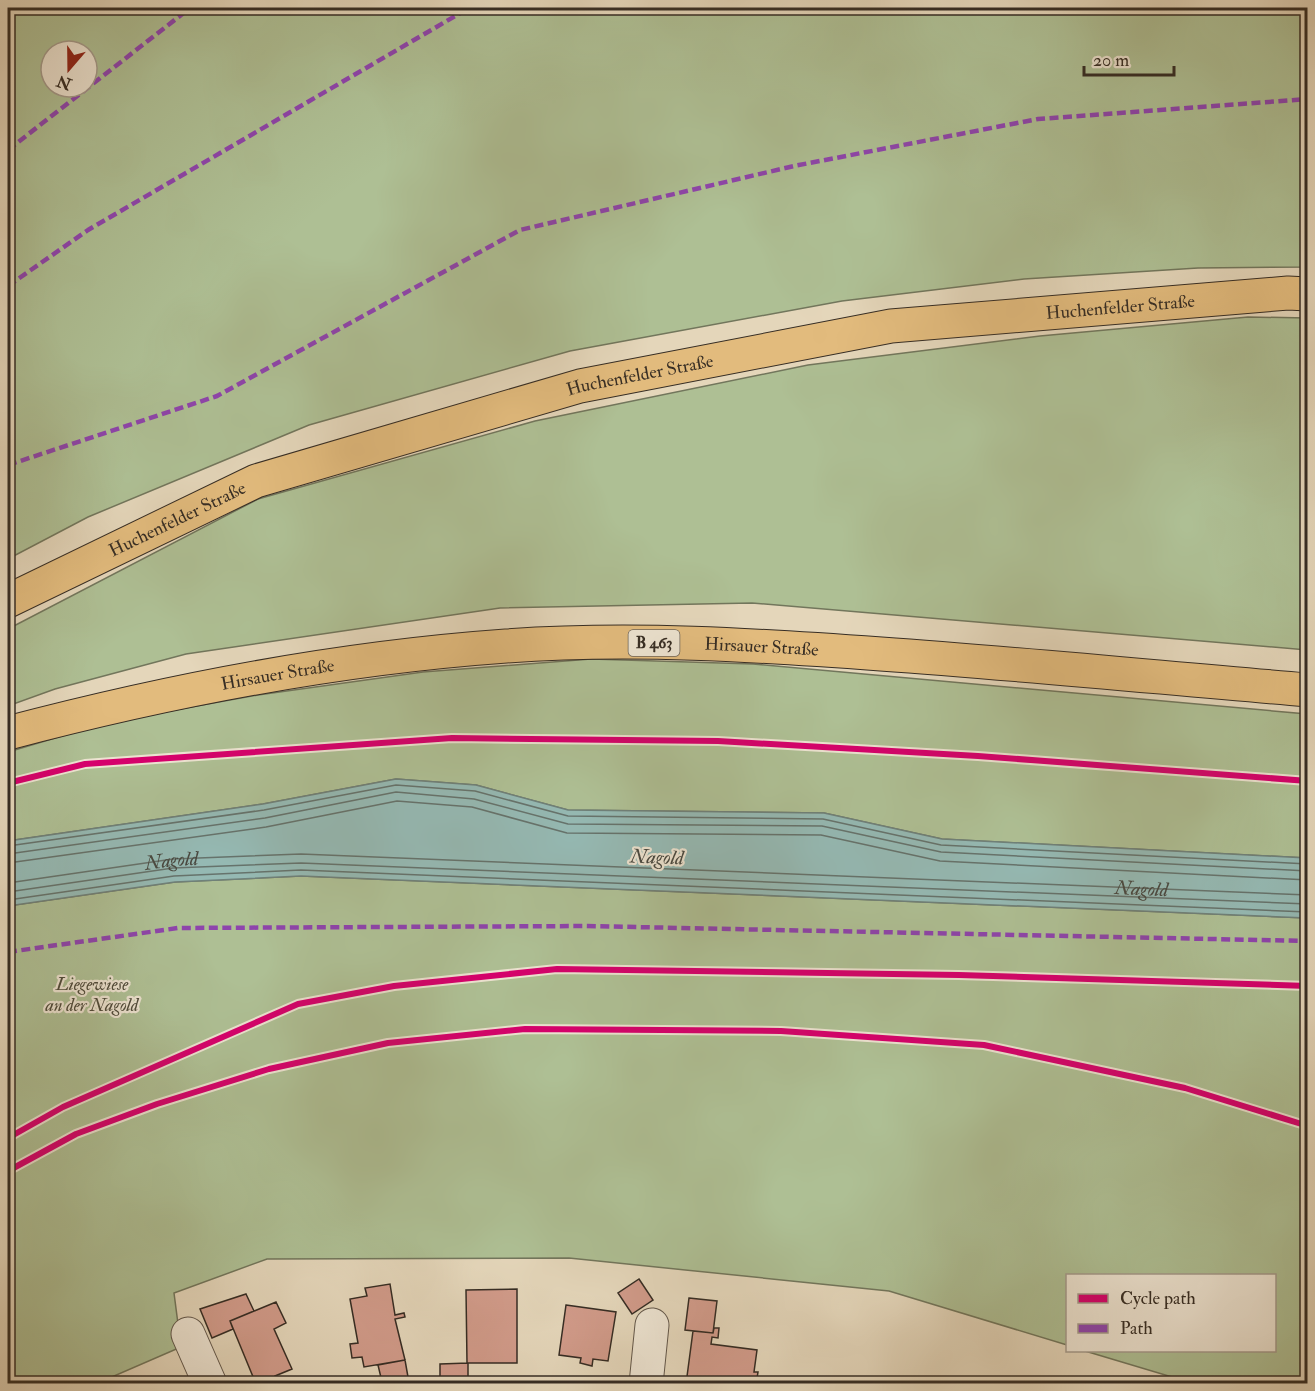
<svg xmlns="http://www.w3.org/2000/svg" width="1315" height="1391" viewBox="0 0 1315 1391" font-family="'IM FELL Double Pica',serif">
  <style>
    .green { fill: #aebf94; stroke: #72765c; stroke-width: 1.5; fill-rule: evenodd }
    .water { fill: #95b9b3; stroke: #6f817a; stroke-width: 1.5 }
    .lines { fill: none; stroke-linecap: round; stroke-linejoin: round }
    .shore { stroke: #66736c; stroke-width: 1.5 }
    .building { fill: #d19b8a; stroke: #362d24; stroke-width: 1.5 }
    .minor-casing { stroke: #62574a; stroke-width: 35 }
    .major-casing { stroke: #362d24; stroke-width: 35 }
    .minor { stroke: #ede4d2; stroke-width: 33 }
    .major { stroke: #e2bb7d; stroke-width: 33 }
    .quiet { stroke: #8e44ad; stroke-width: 4.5; stroke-dasharray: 9 4.5; stroke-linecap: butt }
    .cycleway-casing { stroke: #ede4d2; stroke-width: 10 }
    .cycleway { stroke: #d6006c; stroke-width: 6 }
    .labels { text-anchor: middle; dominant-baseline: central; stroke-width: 4.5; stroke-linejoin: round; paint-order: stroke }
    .shield { fill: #ede4d2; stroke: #6d6458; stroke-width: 1.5 }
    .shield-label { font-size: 16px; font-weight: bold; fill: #362d24 }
    .street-label { font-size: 18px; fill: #362d24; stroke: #ede4d2 }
    .park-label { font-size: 18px; font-style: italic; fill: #4e4a3a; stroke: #ede4d2 }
    .water-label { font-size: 20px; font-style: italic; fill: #494941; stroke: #ede4d2 }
  </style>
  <rect width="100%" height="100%" fill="#e4d6ba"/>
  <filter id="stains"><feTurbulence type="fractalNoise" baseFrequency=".00333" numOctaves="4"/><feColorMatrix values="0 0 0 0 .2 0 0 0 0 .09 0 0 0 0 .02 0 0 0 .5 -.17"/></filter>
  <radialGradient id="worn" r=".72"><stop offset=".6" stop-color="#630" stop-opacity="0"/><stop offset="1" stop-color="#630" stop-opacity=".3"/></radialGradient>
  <!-- green -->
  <path class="green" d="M8 8H1307V267L1198 268 1024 279 842 301 570 351 309 425 88 517 8 559ZM51 51H87V87H51Z
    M1248 317 1307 318V650L752 603 500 608 186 654 55 689 8 706V629L258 499 535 421 808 365 1040 336Z
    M591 659 753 664 1307 714V858L942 839 824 813 568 810 476 785 396 779 263 804 8 841V752L109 722 258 695 423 672Z
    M301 876 1307 918V1383H1192L1085 1351 1274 1350V1276H1068L1067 1345 889 1291 569 1258 267 1259 174 1293 181 1347 98 1383H8V906L175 882Z"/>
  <!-- water -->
  <path class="water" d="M396 779 476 785 568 810 824 813 942 839 1307 858V918L301 876 175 882 8 906V841L263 804Z"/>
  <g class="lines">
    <!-- shore -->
    <g class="shore">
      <path d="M8 846 264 810 396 785 475 791 568 816 823 819 941 845 1308 864"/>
      <path d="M8 854 265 818 396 792 474 799 568 824 822 826 941 852 1308 871"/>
      <path d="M8 863 266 827 397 801 472 807 567 833 821 835 940 861 1308 880"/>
      <path id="s1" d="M8 883 173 859 301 854 1308 895"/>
      <path d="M8 892 173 868 301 863 1308 904"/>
      <path d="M8 900 174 876 301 870 1308 912"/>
    </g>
  </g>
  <!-- building -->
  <path class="building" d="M639 1279 653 1300 632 1314 618 1293Z
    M390 1284 395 1315 404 1313 405 1317 395 1319 405 1360 364 1367 362 1357 352 1358 350 1344 358 1343 350 1299 367 1296 365 1288Z
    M517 1289V1363H467L466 1290Z
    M246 1294 254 1311 230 1321 233 1329 212 1338 200 1309Z
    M689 1298 717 1301 713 1333 685 1330Z
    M276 1302 286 1323 274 1329 292 1369 275 1376 278 1384H256L230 1321Z
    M566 1305 616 1312 608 1361 593 1359 592 1366 580 1363 581 1358 559 1355Z
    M714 1328H719L718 1338 712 1337 711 1344 757 1350 754 1372H758L756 1384H686L693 1331 713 1333Z
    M405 1360 408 1377 382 1382 378 1365Z
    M468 1363V1384H440V1364Z"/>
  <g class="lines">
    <!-- minor casing -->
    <g class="minor-casing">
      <path id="minor" d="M188 1334 210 1384
        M646 1384 652 1325"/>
    </g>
    <!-- major casing -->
    <g class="major-casing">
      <g id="major">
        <path id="s2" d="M8 601 256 481 580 386 891 326 1288 293 1308 294"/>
        <path id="s3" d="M8 733C171 690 338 658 506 646 631 637 756 645 881 654 1023 664 1165 678 1308 690"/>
      </g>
    </g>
    <!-- minor -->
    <use href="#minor" class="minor"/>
    <!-- major -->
    <use href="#major" class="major"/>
    <!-- quiet -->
    <path class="quiet" d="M8 150 190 8
      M8 286 88 230 469 8
      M8 465 217 396 520 230 794 166 1038 119 1308 99
      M8 952 178 928 586 926 1308 941"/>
    <!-- cycleway casing -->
    <g class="cycleway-casing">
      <path id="cycleway" d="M8 783 85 764 452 738 718 741 978 756 1308 781
        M8 1138 63 1107 298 1004 394 986 557 969 959 975 1308 986
        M8 1171 76 1134 157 1104 269 1069 388 1043 525 1029 781 1031 984 1045 1185 1088 1308 1126"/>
    </g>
    <!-- cycleway -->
    <use href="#cycleway" class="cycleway"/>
  </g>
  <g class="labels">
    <!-- shield labels -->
    <rect class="shield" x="628.5" y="630" width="51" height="26" rx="4.5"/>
    <g class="shield-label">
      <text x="654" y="643">B 463</text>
    </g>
    <!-- street labels -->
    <g class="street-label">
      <text stroke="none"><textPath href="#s2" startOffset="1160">Huchenfelder Straße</textPath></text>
      <text stroke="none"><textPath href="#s2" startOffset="674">Huchenfelder Straße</textPath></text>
      <text stroke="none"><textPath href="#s2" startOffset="188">Huchenfelder Straße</textPath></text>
      <text stroke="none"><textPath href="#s3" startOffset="762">Hirsauer Straße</textPath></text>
      <text stroke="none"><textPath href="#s3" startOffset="276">Hirsauer Straße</textPath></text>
    </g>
    <!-- park labels -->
    <g class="park-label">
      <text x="92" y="984">Liegewiese<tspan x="92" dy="21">an der Nagold</tspan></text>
    </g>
    <!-- water labels -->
    <g class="water-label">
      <text transform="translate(657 857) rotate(2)">Nagold</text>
      <text stroke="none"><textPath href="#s1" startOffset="165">Nagold</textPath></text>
      <text stroke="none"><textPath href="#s1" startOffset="1136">Nagold</textPath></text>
    </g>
  </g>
  <!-- margin -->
  <rect width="1315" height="1391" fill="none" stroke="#e4d6ba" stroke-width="30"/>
  <rect x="9" y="9" width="1297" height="1373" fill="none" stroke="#362d24" stroke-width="3"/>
  <rect x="15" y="15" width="1285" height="1361" fill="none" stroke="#362d24" stroke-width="1.5"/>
  <!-- legend -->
  <rect x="1066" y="1274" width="210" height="78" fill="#ede4d2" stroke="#a49b8c" stroke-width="1.5"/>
  <rect x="1078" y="1294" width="30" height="9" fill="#d6006c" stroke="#a49b8c" stroke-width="1.5"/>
  <text x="1120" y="1304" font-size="18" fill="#362d24">Cycle path</text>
  <rect x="1078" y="1324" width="30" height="9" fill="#8e44ad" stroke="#a49b8c" stroke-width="1.5"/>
  <text x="1120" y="1334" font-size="18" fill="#362d24">Path</text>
  <!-- north arrow -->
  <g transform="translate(69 69) rotate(200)"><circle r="28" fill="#ede4d2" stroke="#a49b8c" stroke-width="1.5"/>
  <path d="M0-4.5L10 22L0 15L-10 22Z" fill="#8f2418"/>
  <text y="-9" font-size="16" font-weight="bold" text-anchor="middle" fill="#362d24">N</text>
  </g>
  <!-- scale -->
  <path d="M1084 66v9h90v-9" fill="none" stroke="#362d24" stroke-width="3"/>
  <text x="1093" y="66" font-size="18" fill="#362d24" stroke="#ede4d2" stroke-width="4.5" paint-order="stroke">20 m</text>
  <rect width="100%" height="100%" filter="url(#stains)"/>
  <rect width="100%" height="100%" fill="url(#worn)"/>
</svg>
